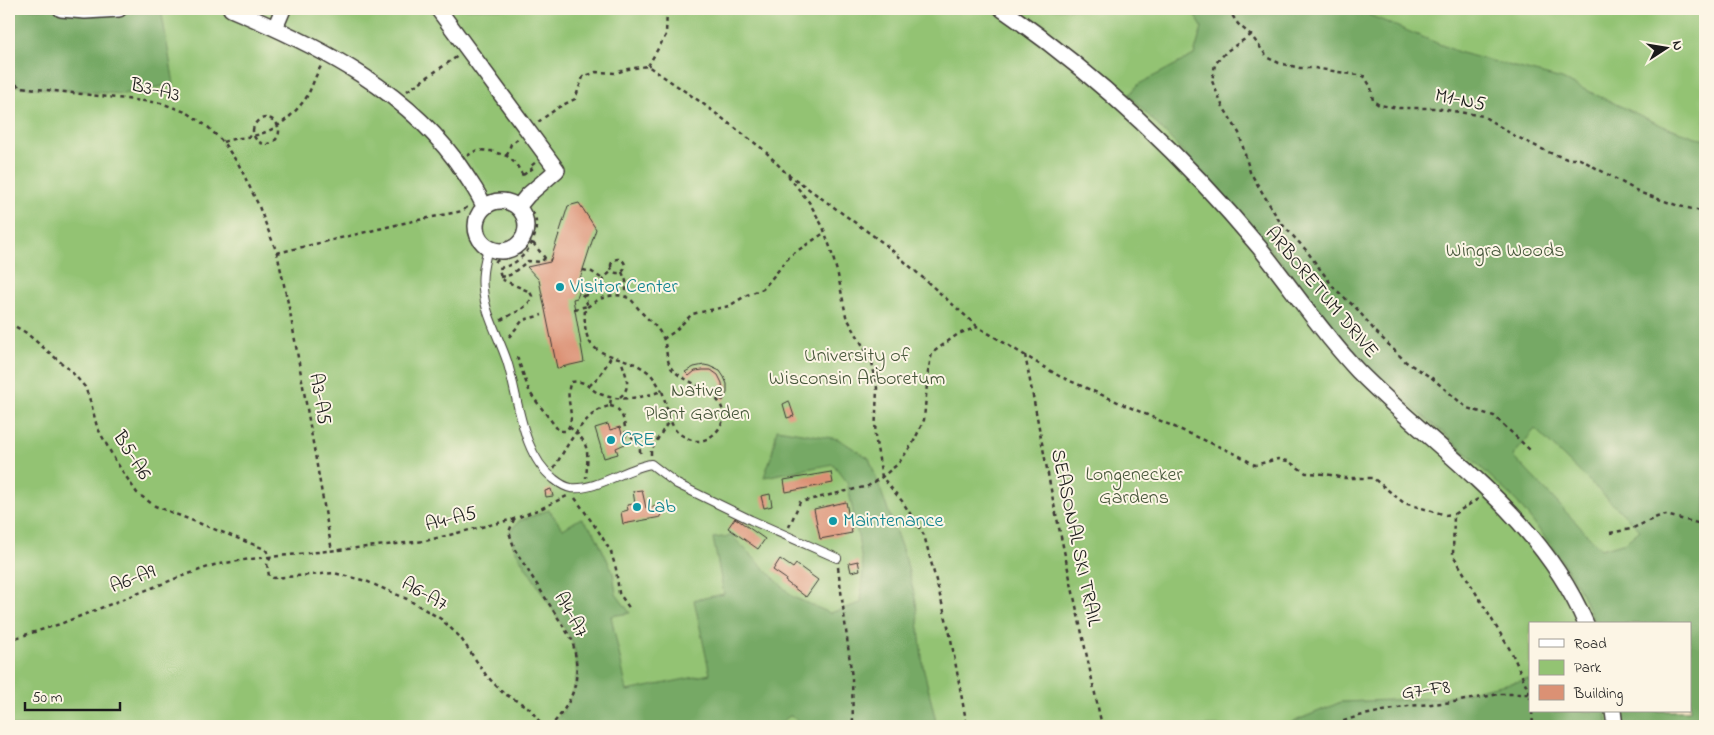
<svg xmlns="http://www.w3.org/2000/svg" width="1714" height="735" viewBox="0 0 1714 735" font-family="'Indie Flower',sans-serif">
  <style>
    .green { fill: #93c373; stroke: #587048; fill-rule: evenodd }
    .forest { fill: #76a965; stroke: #496240; fill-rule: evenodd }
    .building { fill: #db9174 }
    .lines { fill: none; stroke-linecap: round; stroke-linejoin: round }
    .lane-casing { stroke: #3c3934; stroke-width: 10 }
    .street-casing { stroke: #3c3934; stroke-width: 18 }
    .path { stroke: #3c3934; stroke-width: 2.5; stroke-dasharray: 4 4; stroke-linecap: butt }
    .lane { stroke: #fff; stroke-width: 8 }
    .street { stroke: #fff; stroke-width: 15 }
    .culture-dot { fill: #0f9aa8; stroke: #fcf5e5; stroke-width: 2 }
    .labels { text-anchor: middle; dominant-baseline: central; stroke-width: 4; stroke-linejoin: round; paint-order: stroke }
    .street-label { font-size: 20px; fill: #1c1c1c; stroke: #fcf5e5 }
    .park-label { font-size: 20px; fill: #46563a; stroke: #fcf5e5 }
    .culture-label { font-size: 20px; fill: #0d838f; stroke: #fcf5e5; text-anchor: start }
  </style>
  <rect width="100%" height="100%" fill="#fcf5e5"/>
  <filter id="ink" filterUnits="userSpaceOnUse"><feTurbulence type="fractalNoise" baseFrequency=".02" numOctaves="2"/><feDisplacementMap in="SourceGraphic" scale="10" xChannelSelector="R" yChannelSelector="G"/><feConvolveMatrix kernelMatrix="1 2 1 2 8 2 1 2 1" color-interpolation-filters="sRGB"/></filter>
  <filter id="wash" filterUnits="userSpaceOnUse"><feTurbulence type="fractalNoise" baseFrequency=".0096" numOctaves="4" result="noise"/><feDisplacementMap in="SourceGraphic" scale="20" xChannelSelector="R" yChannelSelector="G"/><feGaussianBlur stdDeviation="1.12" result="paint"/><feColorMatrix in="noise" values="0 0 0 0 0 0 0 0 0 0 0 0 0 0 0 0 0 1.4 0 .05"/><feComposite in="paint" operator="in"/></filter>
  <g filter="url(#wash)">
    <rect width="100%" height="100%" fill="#efdebd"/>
    <!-- green -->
    <path class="green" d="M9 9H1705V726H9ZM1530 624H1690V711H1530Z"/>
    <!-- forest -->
    <path class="forest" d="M9 9H161L174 84 123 94 20 87 9 80Z
      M1191 9H1362L1369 15 1461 53 1562 79 1663 126 1705 140V726H1623L1621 711H1690V624H1595L1582 594 1555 550 1517 502 1452 440 1375 377 1329 324 1280 260 1206 176 1129 95 1139 84 1194 55 1202 27ZM1535 429 1640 530 1626 542 1601 549 1513 456Z
      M777 429 838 439 869 458 906 560 916 602 923 666 937 726H803L791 715 776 726H551C576 698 582 677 572 640L515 550 509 532 519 521 549 510 563 529 581 518 594 532 613 572 616 594 630 613 611 616 627 691 710 674 694 600 724 594 713 538 732 536 793 597 830 613 861 603 863 569 858 536 847 482 833 464 764 477 772 454Z
      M1530 679V711H1606L1608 726H1283L1341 702 1439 698Z"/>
    <g id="blocks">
      <!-- building -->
      <path class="building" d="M579 203 596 229 578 285 580 288 579 293 577 298 573 299 584 362 557 368 539 280 527 267 550 262 568 206Z
        M704 365 709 366 720 371 724 377 727 384V393L723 401 720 399 723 391 722 383 718 375 711 370H703L695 371 689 376 685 372 694 367Z
        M789 401 794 416 787 418 783 404Z
        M608 424 610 430 620 427 625 444 616 448 618 454 604 458 595 428Z
        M831 472 833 483 786 492 784 480Z
        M551 489 553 496 546 497 545 491Z
        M642 490 646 508 659 506 661 517 623 524 621 512 628 510 627 505 635 504 633 491Z
        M770 494 772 506 764 508 761 496Z
        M846 502 852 533 820 539 814 509Z
        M735 518 765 539 758 549 728 528Z
        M780 559 793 568 796 564 818 580 806 597 785 581 786 579 773 570Z
        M858 561 860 570 851 572 849 563Z"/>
    </g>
  </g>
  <g filter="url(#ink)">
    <use href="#blocks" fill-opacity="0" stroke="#3c3934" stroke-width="1"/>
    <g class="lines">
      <!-- lane casing -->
      <g class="lane-casing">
        <path id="lane" d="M488 247C485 261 481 274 483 289 485 314 499 337 507 361 519 399 521 454 554 479 559 483 565 487 571 488 596 491 626 468 651 464L677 484 751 520 837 558"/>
      </g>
      <!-- street casing -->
      <g class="street-casing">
        <path id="street" d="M61 9 85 11 119 9
          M231 9C319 46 412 92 465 174 472 185 480 195 484 207
          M438 9 557 170 528 195 518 207
          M1002 9C1097 75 1184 157 1259 247 1292 288 1321 332 1358 371 1438 452 1540 515 1586 624
          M275 28 283 9
          M476 226a25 25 0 1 1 50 0a25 25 0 1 1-50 0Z
          M1613 711 1615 726"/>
      </g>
      <!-- path -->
      <path class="path" d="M1228 9 1238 24 1251 35 1268 58 1279 63 1300 68H1314L1364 76 1371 87 1373 101 1379 105 1399 108H1435L1483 116 1513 135 1548 152 1567 159H1580L1641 193 1679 206 1701 211 1705 214
        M1251 35 1227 51 1215 64 1212 81 1222 105 1239 133 1250 172 1280 222 1306 250 1334 288 1357 309 1375 331 1406 362 1432 378 1467 408 1494 416 1532 452
        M648 66 666 35 667 9
        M9 80 20 87 161 103 188 113 208 127 223 142 239 165 258 204 277 253 290 312 332 551
        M407 91 458 56
        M253 131a13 13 0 1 1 26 0a13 13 0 1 1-26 0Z
        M538 122 559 107 575 99 583 77 596 72 616 73 628 69 648 66 702 103 764 150 785 172 809 202 823 227 830 247 838 275 846 316 872 362 877 388 875 436 882 477 902 501 924 535 950 634 967 726
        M223 142C233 138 243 138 253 136 276 131 293 116 306 98 312 88 315 76 321 66
        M507 155 511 144 519 138
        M467 156 477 150 491 151 507 156 516 164 525 179
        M788 174 886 245 978 327 1059 376 1238 455 1255 465 1278 459 1288 461 1306 473 1326 474 1344 478H1373L1404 503 1446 515 1454 514
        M523 175 533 168 531 166 536 162
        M533 243 545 258 551 260
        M277 253 404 223 462 211 469 206
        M611 266a7 7 0 1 1 14 0a7 7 0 1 1-14 0Z
        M495 262C499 259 518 254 525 252
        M583 270 592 272 604 280
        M622 272 626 281V297
        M500 277 510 275 528 261 541 262 545 258
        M584 296 597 290 606 276 612 271
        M574 309 588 306 584 296 579 293
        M501 320C511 314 530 308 532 296L530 292 501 279 499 268C519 266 536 245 536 226 536 220 536 215 531 211
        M9 323 25 332 71 371 85 387 91 403 97 427 115 460 137 493 155 506 265 549 271 557
        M509 337 523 320 542 315
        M663 339 674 332 692 314 729 306 747 295 763 289 791 255 824 233
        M1025 355 1053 500 1102 726
        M517 357 530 393 559 431H566C578 417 563 399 571 382 588 379 589 391 603 395 621 402 644 397 662 391 666 402 669 425 678 433 683 436 693 442 699 441 712 440 726 425 723 412 719 389 684 383 672 369 666 361 667 349 664 340 660 329 650 321 642 313 638 309 635 303 630 299 615 290 596 299 585 309 581 367 616 347 648 372 654 377 658 385 662 391
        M589 386C599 377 605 369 611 356
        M620 397C633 387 625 373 621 360
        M610 406C624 408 624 423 626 434
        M569 427C591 442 588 454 586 478
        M623 436H631C638 442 640 448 641 457
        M651 455V450L670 419
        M554 468C566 448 585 410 610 406L611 397
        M575 498 599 532 611 552 616 569 619 593 630 609
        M1478 499 1454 514 1453 555 1512 653 1530 694V699
        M514 519 509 532 515 550 572 640C582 677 576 698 551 726
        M789 527 800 502 868 486 882 477 898 464 913 443 924 420 928 372 932 353 958 334 978 327
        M1610 533 1631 529 1657 517 1666 515 1705 525
        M271 557 267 564 269 576 273 578 334 573 366 581 407 599 441 619 460 637 486 675 503 693 529 708 543 726
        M838 567 852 678 853 726
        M9 640 60 624 177 578 214 565 250 559 425 541 514 519 540 509 567 496
        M1532 711 1533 726
        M1328 726 1359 716 1408 706 1454 702 1500 694H1530"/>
      <!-- lane -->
      <use href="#lane" class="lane"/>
      <!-- street -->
      <use href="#street" class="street"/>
    </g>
  </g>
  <!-- markers -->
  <g class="culture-dot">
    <circle cx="560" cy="287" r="5"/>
    <circle cx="611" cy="440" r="5"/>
    <circle cx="637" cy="507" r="5"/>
    <circle cx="833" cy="521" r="5"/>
  </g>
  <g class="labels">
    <!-- street labels -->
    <g class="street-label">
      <text transform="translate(155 91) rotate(13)">B3-A3</text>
      <text transform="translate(1460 101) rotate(11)">M1-N5</text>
      <text transform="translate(1321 293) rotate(50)">ARBORETUM DRIVE</text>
      <text transform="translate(319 399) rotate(80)">A3-A5</text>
      <text transform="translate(131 456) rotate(58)">B5-A6</text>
      <text transform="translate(451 520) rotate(-14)">A4-A5</text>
      <text transform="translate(1075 538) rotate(78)">SEASONAL SKI TRAIL</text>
      <text transform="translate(133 580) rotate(-21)">A6-A9</text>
      <text transform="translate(424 595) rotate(29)">A6-A7</text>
      <text transform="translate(570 615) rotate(61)">A4-A7</text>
      <text transform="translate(1426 691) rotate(-7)">G7-F8</text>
    </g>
    <!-- park labels -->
    <g class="park-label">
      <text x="1505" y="251">Wingra Woods</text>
      <text x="857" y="356">University of<tspan x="857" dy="23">Wisconsin Arboretum</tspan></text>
      <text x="697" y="391">Native<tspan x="697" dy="23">Plant Garden</tspan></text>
      <text x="1134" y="475">Longenecker<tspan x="1134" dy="23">Gardens</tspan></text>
    </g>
    <!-- culture labels -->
    <g class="culture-label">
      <text x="570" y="287">Visitor Center</text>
      <text x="621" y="440">CRE</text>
      <text x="647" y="507">Lab</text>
      <text x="843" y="521">Maintenance</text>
    </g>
  </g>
  <!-- margin -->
  <rect width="1714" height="735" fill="none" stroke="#fcf5e5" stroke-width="30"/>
  <!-- legend -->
  <rect x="1529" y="622" width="162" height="90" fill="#fcf5e5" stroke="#a29e95"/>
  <rect x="1539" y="639" width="25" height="8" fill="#ffffff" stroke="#a29e95"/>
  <text x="1574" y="648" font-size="15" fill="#1c1c1c">Road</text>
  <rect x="1539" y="660" width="25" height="15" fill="#93c373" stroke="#a29e95"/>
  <text x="1574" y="672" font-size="15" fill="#1c1c1c">Park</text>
  <rect x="1539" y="685" width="25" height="15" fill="#db9174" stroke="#a29e95"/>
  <text x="1574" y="698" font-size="15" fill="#1c1c1c">Building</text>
  <!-- north arrow -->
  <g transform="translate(1666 48) rotate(78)" stroke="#fcf5e5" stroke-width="4" paint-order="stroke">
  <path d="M0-4L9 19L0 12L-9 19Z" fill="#1c1c1c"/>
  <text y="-8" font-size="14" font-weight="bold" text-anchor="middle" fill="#1c1c1c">N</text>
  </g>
  <!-- scale -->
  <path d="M25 702v8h95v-8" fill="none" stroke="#1c1c1c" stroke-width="2.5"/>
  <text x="32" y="702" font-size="15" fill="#1c1c1c" stroke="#fcf5e5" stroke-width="4" paint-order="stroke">50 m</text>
</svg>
